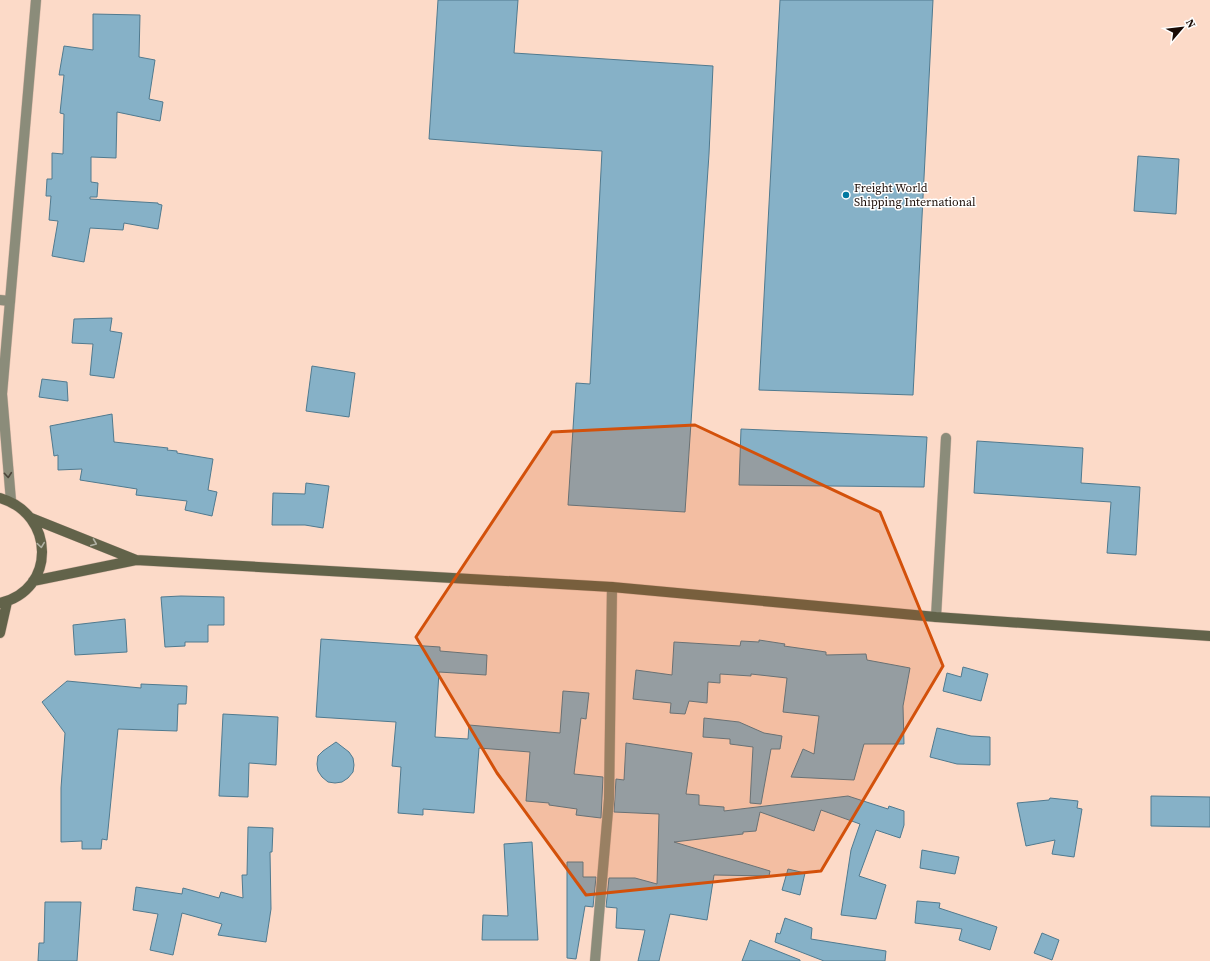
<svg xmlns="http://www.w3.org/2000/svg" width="1210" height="961" viewBox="0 0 1210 961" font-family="'Source Serif 4',serif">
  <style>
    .building { fill: #86b1c7; stroke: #507a8f }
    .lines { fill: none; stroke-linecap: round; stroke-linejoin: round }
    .service-casing { stroke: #d8b9a9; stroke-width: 11 }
    .minor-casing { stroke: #d8b9a9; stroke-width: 11 }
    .secondary-casing { stroke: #d8b9a9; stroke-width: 11 }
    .service { stroke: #8b8c7a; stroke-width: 10 }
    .minor { stroke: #8b8c7a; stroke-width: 10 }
    .secondary { stroke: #62634a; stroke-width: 10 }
    .oneway { stroke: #4c453a }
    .oneway2 { stroke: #b0b1a4 }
    .marked { fill: #d3510b; fill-opacity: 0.2; stroke: #d3510b; stroke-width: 3; stroke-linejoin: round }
    .poi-dot { fill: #0078a0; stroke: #fff; stroke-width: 1.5 }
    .labels { text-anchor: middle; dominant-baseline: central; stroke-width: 3; stroke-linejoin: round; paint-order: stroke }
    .poi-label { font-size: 12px; fill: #190b05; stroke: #fff; text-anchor: start }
  </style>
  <rect width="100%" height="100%" fill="#fcdac8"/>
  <!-- building -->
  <path class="building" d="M438 0H518L514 53 713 66 709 154 685 512 568 505 576 383 590 384 602 151 519 146 429 139Z
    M780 0H933L913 395 759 390Z
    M93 14 140 15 139 57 155 60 149 99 163 102 160 121 117 112 116 158 91 157V182L98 183 97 197H90V199L158 203V204L162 205 158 229 124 223 123 230 90 228 84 262 52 256 58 221 49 220 51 196H46L47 179H52V153L63 154 64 114 60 113 64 75H59L64 46 93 50Z
    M1138 156 1179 159 1176 214 1134 211Z
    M112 318 110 331 122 333 114 378 90 375 93 344 72 343 74 319Z
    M312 366 355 373 349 417 306 411Z
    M42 379 67 382 68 401 39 397Z
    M112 414 114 442 168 448 167 450 177 451V453L213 459 208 490 217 492 212 516 185 510 187 501 136 495 137 489 80 480 82 469 58 470V455L54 456 50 426Z
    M741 429 927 437 924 487 739 485Z
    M977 441 1083 448 1081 483 1140 487 1136 555 1107 553 1111 502 974 493Z
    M306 483 329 486 323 528 305 525H272L273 493 305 494Z
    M181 596 224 597V625H208V642H185V646L165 647 161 597Z
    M125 619 127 652 75 655 73 625Z
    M321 639 440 647V651L487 655 486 675 439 672 435 737 468 739 469 725 560 733 563 691 589 693 586 719 581 718 574 774 603 777 601 818 576 815 577 809 549 805V803L526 801 530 752 479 748 474 813 423 809V815L398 813 401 767 392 766 396 722 316 717Z
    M759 640 785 644 784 646 826 652V655L866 654 867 660 910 668 903 706 904 744H864L854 780 791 777 803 749 814 754 819 716 783 712 787 678 751 674V676L720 674V683L708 682 707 703 689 701 685 714 670 713 671 703 633 699 636 670 672 675 674 642 740 646 741 641 759 642Z
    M963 667 988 674 981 701 943 691 947 673 961 677Z
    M67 681 141 688V684L187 686 186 704H178L177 731 118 729 107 840 102 839 101 849H82V841L61 842V788L65 733 42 702Z
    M223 714 278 717 276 765 249 763 248 797 219 796Z
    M704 718 739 722 764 733 782 736 780 749H771L761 804 750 803 753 747 730 744V739L703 737Z
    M937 728 971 736 990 737V765L957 764 930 757Z
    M336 742 349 752 353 758 354 765 353 772 348 778 342 782 335 783 328 782 322 777 318 771 317 764 318 756 323 751Z
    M626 743 692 753 686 794 699 795V805L724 807V811L848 796 888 809 889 806 904 811V825L900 838 876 830 859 876 886 885 876 919 841 915 851 850 860 824 821 810 814 831 760 812 756 831 743 832V834L674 842 770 871 769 876 714 875 707 920 670 914 659 961H638L645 930 616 928 617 908 606 907 609 878H635L657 884 659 814 614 812 616 779 624 780Z
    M1151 796 1210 797V827L1151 826Z
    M1050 798 1078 801 1077 808 1082 809 1074 857 1052 854 1055 840 1026 846 1017 803 1049 800Z
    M248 827 273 828 272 852H270L271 909 266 942 218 935 222 924 182 913 173 955 150 950 158 914 133 910 136 887 182 894 183 888 219 898 221 892 243 898 242 875H247Z
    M532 842 538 940H482L483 915 508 916 504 844Z
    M922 850 959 857 955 874 920 868Z
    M567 862H583V877H596L593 907 585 906 576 959 567 958Z
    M788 869 805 873 800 895 782 890Z
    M917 901 940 903 939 908 997 927 990 950 959 940 962 929 915 923Z
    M45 902H81L77 961H38L39 943H44Z
    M785 918 812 928 811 939 886 951 885 961H824L775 942 777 933 780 934Z
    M1042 933 1059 940 1052 960 1034 953Z
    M750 940 800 960V961H742Z"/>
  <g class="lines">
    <!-- service casing -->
    <g class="service-casing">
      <path id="service" d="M0 300 10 301
        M936 617 946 438"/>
    </g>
    <!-- minor casing -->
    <g class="minor-casing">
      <path id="minor" d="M11 501 2 394 36 0
        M595 961 609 799 612 587"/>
    </g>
    <!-- secondary casing -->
    <g class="secondary-casing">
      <path id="secondary" d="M0 498C55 514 57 590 0 603
        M31 518 136 560
        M33 581 136 560 612 587 936 617 1210 636
        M0 633 7 602"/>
    </g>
    <!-- service -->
    <use href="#service" class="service"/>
    <!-- minor -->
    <use href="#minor" class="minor"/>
    <!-- secondary -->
    <use href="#secondary" class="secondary"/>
  </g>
  <!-- one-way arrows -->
  <defs><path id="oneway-chevron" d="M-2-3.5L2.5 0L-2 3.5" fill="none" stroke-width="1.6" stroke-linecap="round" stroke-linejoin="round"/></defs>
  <use class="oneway" href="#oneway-chevron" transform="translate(8 475) rotate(85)"/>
  <g class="oneway2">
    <use href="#oneway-chevron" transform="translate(94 543) rotate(22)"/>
    <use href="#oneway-chevron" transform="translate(41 545) rotate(82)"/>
  </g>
  <!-- marked area -->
  <path class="marked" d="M695 425 880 512 943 666 821 871 586 895 497 773 416 637 552 432Z"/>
  <!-- markers -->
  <circle class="poi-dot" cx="846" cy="195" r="4"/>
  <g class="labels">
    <!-- poi labels -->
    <g class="poi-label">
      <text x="854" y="188">Freight World<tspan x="854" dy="14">Shipping International</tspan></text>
    </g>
  </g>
  <!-- north arrow -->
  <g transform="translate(1182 28) rotate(62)" stroke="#ffffff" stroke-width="3" paint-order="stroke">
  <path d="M0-3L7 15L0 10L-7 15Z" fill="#190b05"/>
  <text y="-6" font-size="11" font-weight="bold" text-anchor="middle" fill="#190b05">N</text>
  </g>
</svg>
